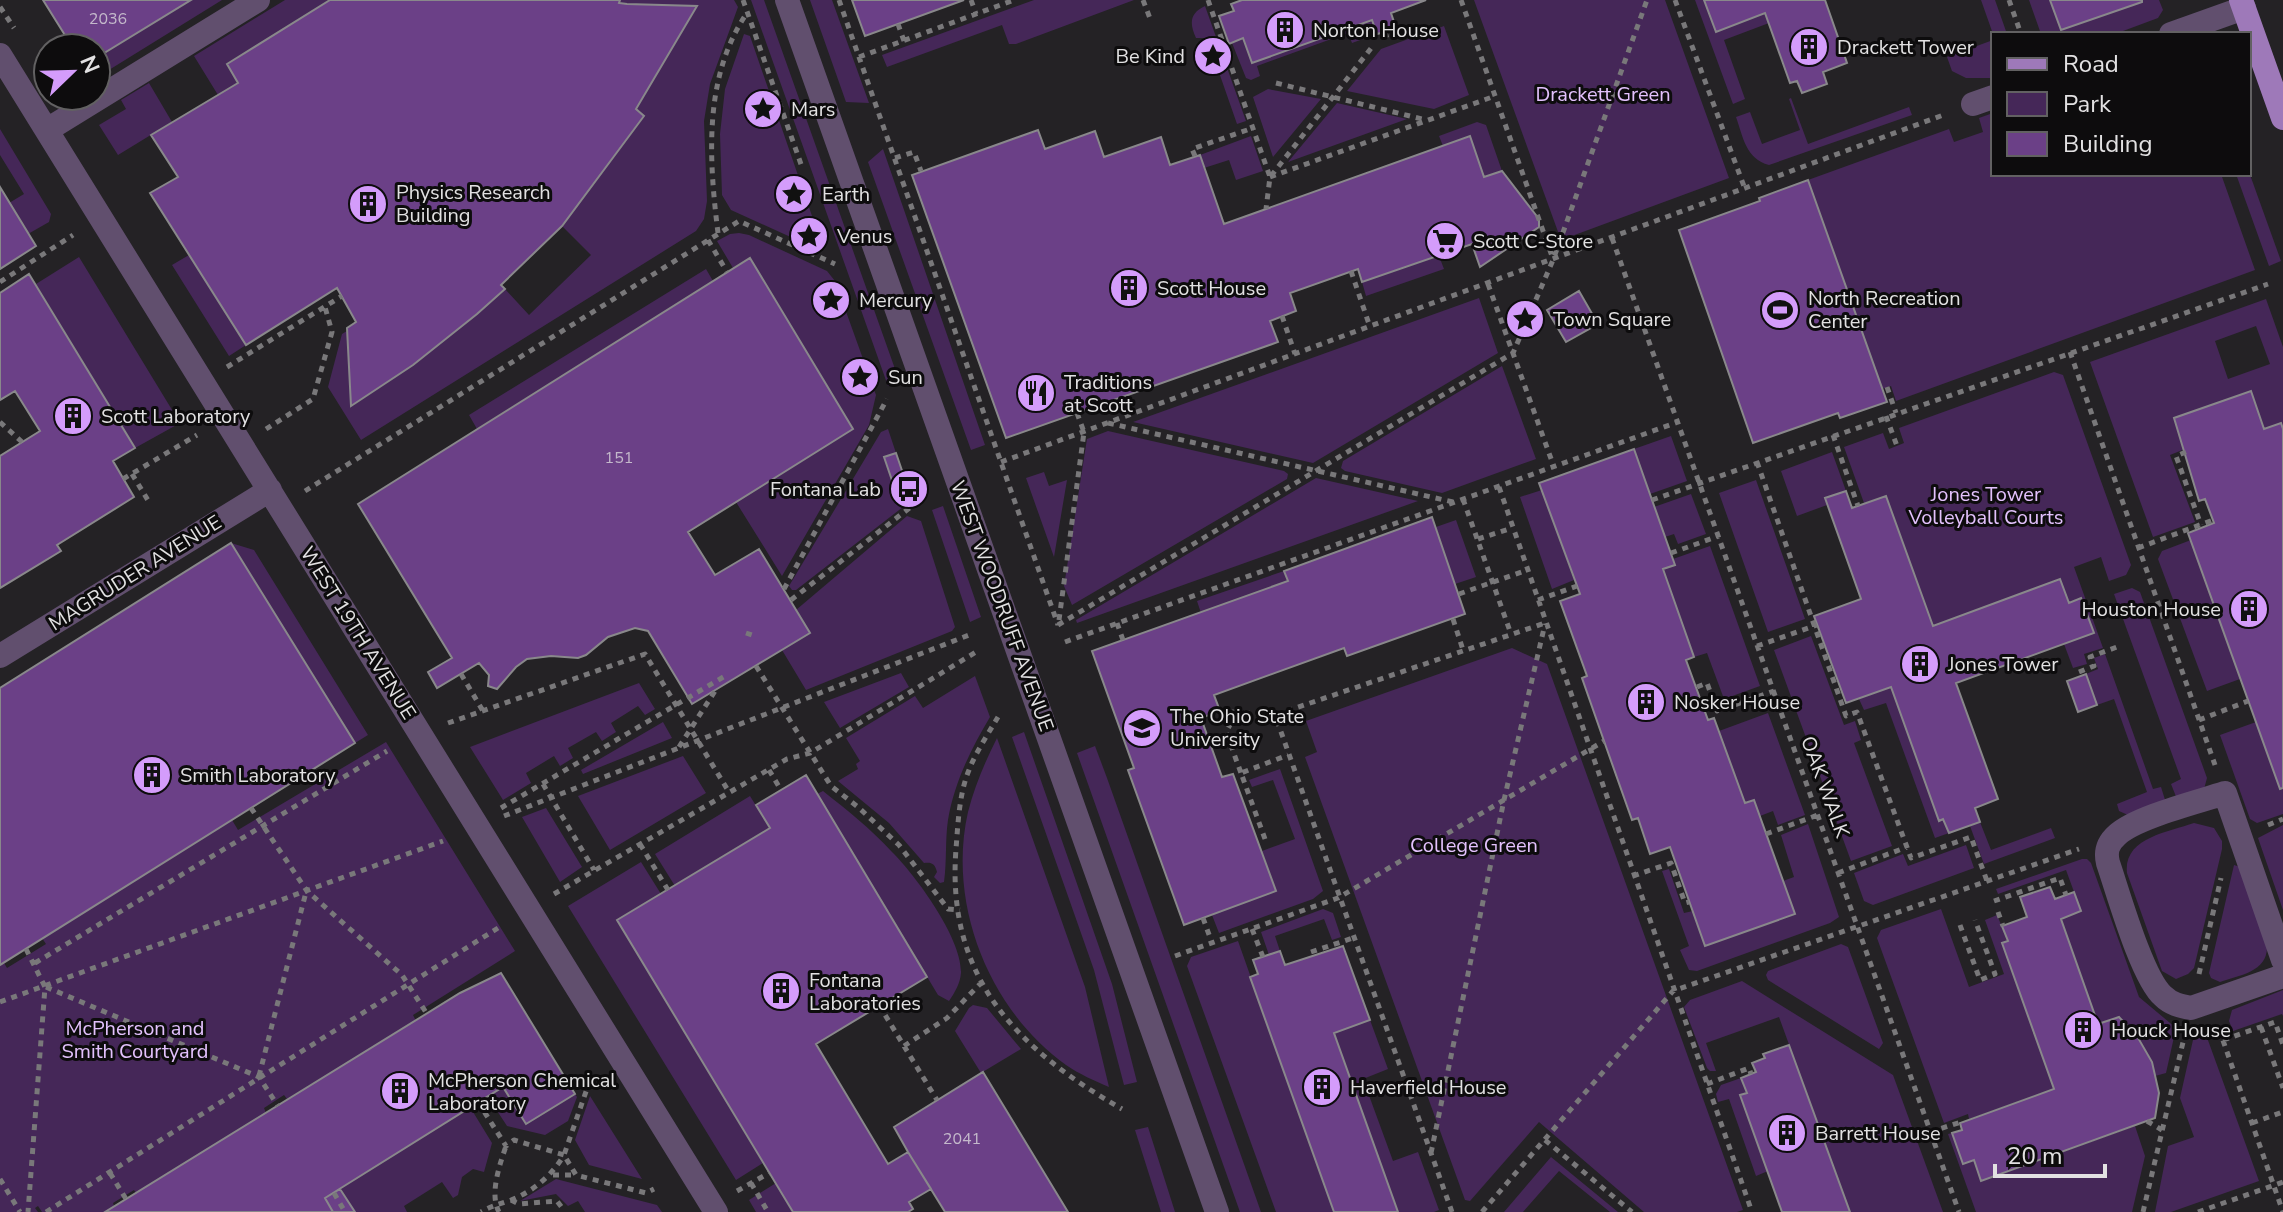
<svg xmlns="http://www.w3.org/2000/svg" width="2283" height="1212" viewBox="0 0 2283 1212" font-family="'Nunito Sans',sans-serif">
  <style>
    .green { fill: #452758; fill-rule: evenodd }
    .building { fill: #6b4087; stroke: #89888b; stroke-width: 2 }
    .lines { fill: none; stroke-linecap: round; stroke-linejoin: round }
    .path { stroke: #79787a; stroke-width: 5; stroke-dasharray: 6 6; stroke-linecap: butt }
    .minor { stroke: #614f6e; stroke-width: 24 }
    .major { stroke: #9e79b9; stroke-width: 24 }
    .labels { text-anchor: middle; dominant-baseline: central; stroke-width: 6; stroke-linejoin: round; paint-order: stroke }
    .number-label { font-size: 16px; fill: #c4b9cb }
    .poi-label { font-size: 20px; fill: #e2e1e2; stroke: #0d0c0d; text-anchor: start }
    .park-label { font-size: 20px; fill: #e3c1fd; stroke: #0d0c0d }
    .street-label { font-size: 20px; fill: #e2e1e2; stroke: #0d0c0d }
  </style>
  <rect width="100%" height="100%" fill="#242225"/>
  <!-- green -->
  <path class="green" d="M191 0H222L96 78V58Z
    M285 0H330L227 64 238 83 218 95 194 56Z
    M620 0H734L738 7 710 84 704 121 707 201 704 219 696 231 361 440 328 387 342 334 347 331 352 406 413 365 505 289 529 315 591 255 562 226 644 117 636 109 697 7 627 4 619 3Z
    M751 0H764L900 383 888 386Z
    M810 0H832L869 103 846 102Z
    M1034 0H1134L1016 44H1009L1002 25 887 67 882 55Z
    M1474 0H1665L1729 178 1561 240Z
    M1695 0H1704L1716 31 1765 13 1769 23 1724 40 1745 99 1733 104Z
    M1981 0H1995L2007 34H1993Z
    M2029 0H2050L2061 30 2142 0H2159L2163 10 2158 18 2115 34H2041Z
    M1205 6 1246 121 1237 124 1207 38H1196C1189 23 1190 13 1205 6Z
    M1372 20 1377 34 1352 43 1348 33 1257 66 1260 76 1251 80 1246 78 1232 43 1243 38 1252 63Z
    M1444 26 1469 95 1434 109 1347 91 1381 49Z
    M744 34 750 36 822 245 817 249 731 210 722 195 720 134 725 89Z
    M1993 40V78H1966L1952 71 1947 57Z
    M149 83 172 122 118 155 99 125 126 109 121 100Z
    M1268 89 1321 99 1273 157 1253 97Z
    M1791 98 1808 144 1909 107 1912 115 1769 165C1746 159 1743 137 1736 117L1750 112 1762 144 1800 130 1789 99Z
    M1337 103 1407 119 1288 162Z
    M1993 113V174H2221L2255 270 1896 401 1891 386 1882 389 1808 180 1949 129 1954 142 1983 132 1979 118Z
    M1477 122 1486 125 1502 171 1484 177 1470 136 1443 146 1439 136Z
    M0 129 51 214 49 222 28 234 9 203 24 194 0 155Z
    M1251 136 1263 171 1236 180 1229 160 1204 168 1200 155Z
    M883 149 985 445 971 450 868 162Z
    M2249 172 2281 261 2269 266 2236 174H2249Z
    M739 233 749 235 827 271 835 281 876 395 869 425 782 576 736 502 853 429 750 258 733 268 717 241 730 234Z
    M189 255 246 345 229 356 172 265Z
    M1439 256 1444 269 1366 296 1362 282Z
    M79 257 180 423 135 448 36 284Z
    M706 269 713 281 477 429 469 415Z
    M1479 298 1498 353 1313 463 1133 422Z
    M2266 299 2283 347V429L2281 423 2264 429 2251 391 2175 418 2185 449 2170 455 2195 522 2153 537 2090 362ZM2256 326 2270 364 2228 379 2215 341Z
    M1502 366 1536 459 1442 493 1345 471 1341 468 1343 461Z
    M2054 372 2063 375 2131 565 2126 575 2109 581 2101 557 2074 567 2103 648 2084 654 2087 664 2073 668 2064 644 2069 603 2060 580 1933 626 1886 496 1864 503 1844 447 1883 433 1889 449 1904 443 1899 428Z
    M888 429 896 453 884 458 898 497 910 494 912 500 796 590H792L789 586 881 432Z
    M1108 431 1284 471 1288 474 1287 479 1072 605 1064 586 1087 439Z
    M1671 436 1687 481 1650 494 1634 449Z
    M1832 452 1846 491 1825 498 1827 505 1797 516 1781 471Z
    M1044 472 1049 486 1067 480 1054 557 1026 478Z
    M1316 478 1418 501 1077 623 1076 620Z
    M1756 480 1805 619 1768 632 1719 493Z
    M1542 490 1574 580 1552 589 1520 497Z
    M1691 494 1706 534 1678 544 1674 534 1665 537 1654 507Z
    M943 506 981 617 970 622 932 510Z
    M907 516 921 521 955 627 952 631 806 690 782 650 810 633 796 610Z
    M1456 520 1476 577 1455 584 1436 527Z
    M2191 540 2240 679 2207 691 2158 559 2162 551Z
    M231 543 254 550 368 735 355 743Z
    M1710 546 1760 686 1724 699 1707 653 1694 657 1663 569 1674 565 1673 559Z
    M1284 571 1288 581 1201 613 1197 601Z
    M2132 588 2140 592 2207 778 2204 789 2177 799 2171 784 2181 779 2114 594Z
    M1811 636 1844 725 1855 721 1861 740 1854 743 1892 846 1851 861 1774 650Z
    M1512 648 1547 664 1743 1210 1737 1212H1644L1539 1122 1470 1201 1465 1200 1305 757 1317 752 1306 721Z
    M2105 654 2153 789 2161 787 2166 803 2128 815 2119 811 2117 804 2147 792 2114 699 2097 705 2086 674 2098 669 2094 658Z
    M901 673 909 687 840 728 824 702Z
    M975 676 990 717C971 749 954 783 948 820 945 840 947 861 944 882L940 883 934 877 937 872C935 864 932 862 924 863L889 823 838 781 858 769 856 764 860 761 846 738 915 696 923 708Z
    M639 683 655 709 645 715 638 706 611 723 616 732 602 741 596 732 568 748 573 758 560 766 554 756 526 773 531 783 503 800 470 747Z
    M1891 687 1939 820 1943 819 1949 833 1935 838 1886 703 1864 710 1859 699Z
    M1768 713 1805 815 1778 825 1773 811 1760 816 1754 800 1745 803 1719 731Z
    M663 722 672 738 583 774 581 770Z
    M2256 722 2280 788H2283V814L2257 823 2250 819 2220 735Z
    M1024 732 1112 984 1137 1082 1124 1085 1094 970 1012 737Z
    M997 738 1085 987 1109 1087C1095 1081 1079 1074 1066 1065 989 1010 947 904 968 812 975 785 985 762 997 738Z
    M386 742 515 951 413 1015 416 1021 287 1099 284 1095 264 1108 266 1113 136 1193 134 1190 113 1203 114 1206 105 1212H42L38 1206 35 1208 38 1212H0V965L4 963 7 968 46 944 42 938 232 820 238 830Z
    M1095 746 1107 778 1261 1212H1240L1077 753Z
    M683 756 706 793 610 850 578 796Z
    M1280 769 1323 891 1313 899 1219 933 1212 915 1276 891 1262 851 1295 839 1273 780 1252 787 1249 780Z
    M823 791C847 810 871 829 892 852 916 876 962 938 961 973 960 984 955 992 949 1001L938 995 817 794Z
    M750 796 770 828 675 886 655 854Z
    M546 808 582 867 560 882 522 817Z
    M1980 822 1991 850 2051 828 2055 838 1984 864 1970 826Z
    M2194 823 2214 828 2222 841V849L2194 968 2188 974 2176 979 2162 971 2127 873C2123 838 2168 832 2194 823Z
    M1808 824 1839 917 1830 923 1697 971 1689 970 1680 950 1689 946 1662 871 1669 869 1684 913 1693 911 1705 946 1783 881 1794 877 1781 835Z
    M2283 825V910L2258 838Z
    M1966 845 1974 868 1873 905 1864 901 1854 873 1903 854 1908 866Z
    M2082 859H2087L2091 863 2139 997 2176 1028 2166 1073 2155 1076C2149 1053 2136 1035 2120 1017L2098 1024 2061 919 2081 911 2066 870 1998 894 1996 889Z
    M641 862 661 894 618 921 763 1163 736 1180 568 906Z
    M2234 865 2240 867 2267 947C2267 972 2240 975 2220 982L2211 978 2209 973Z
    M1323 909 1333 913 1341 937 1332 940 1324 919 1275 936 1280 951 1269 955 1261 932Z
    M1941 909 1969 987 2004 974 1985 920 1997 915 2008 941 2002 943 2054 1089 1969 1119 1968 1114 1944 1123 1877 938 1881 930Z
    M1238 941 1334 1212H1276L1187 966 1191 957Z
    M1841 944 1848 947 1883 1043 1879 1049 1768 980 1766 975 1768 971Z
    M1742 981 1893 1075 1943 1212H1850L1779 1017 1706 1043 1716 1071H1710L1707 1068 1684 1007 1690 1000Z
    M2283 990V1016L2282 1014 2233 1031 2229 1021 2232 1010Z
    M973 1005 987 1008 1021 1049 981 1073 955 1031 969 1008Z
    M1370 1020 1388 1069 1363 1079 1393 1161 1418 1152 1439 1210 1434 1212H1398L1334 1033Z
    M2198 1029 2205 1032 2259 1181 2171 1212H2155L2168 1146 2194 1137 2180 1098 2195 1031Z
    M1741 1078 1747 1093 1740 1096 1768 1171 1756 1176 1729 1099 1718 1102 1716 1094 1721 1085Z
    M503 1087 526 1124 575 1094 577 1097 568 1121 545 1135 507 1126 488 1097Z
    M590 1096 642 1179 589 1165 575 1140Z
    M470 1107 492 1143 484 1172 473 1169 462 1177 458 1195 453 1198 442 1182 404 1206 407 1212H355L340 1189Z
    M2135 1126 2145 1156 2132 1212H1976L1948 1134 1952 1133 1974 1160 1982 1181Z
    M1148 1127 1175 1212H1161L1135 1130Z
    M1551 1157 1618 1212H1610L1559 1171 1523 1212H1504Z
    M556 1179 657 1205 662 1212H585L578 1201 568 1206 556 1194 520 1201Z
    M776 1183 793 1212H756L749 1200Z"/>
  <!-- building -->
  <path class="building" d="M43 0H191L96 58V48H73Z
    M330 0H620L619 3 627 4 697 6 636 109 644 116 562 226 501 285 505 289 477 314 413 365 351 406 347 328 356 322 337 288 246 345 150 193 178 177 151 135 238 83 227 64Z
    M852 0H964L865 36Z
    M1242 0H1426L1391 13 1396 28 1385 32 1377 34 1372 20 1252 63 1243 38 1229 44 1219 16 1234 11 1231 4Z
    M1704 0H1825L1847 63 1823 72 1827 84 1802 93 1797 81 1790 83 1765 13 1716 32Z
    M2050 0H2142V2L2061 30Z
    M1038 130 1045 149 1095 131 1104 157 1161 137 1170 165 1200 155 1224 224 1470 136 1484 177 1502 171 1539 219V227L1480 267 1472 244 1362 282 1358 269 1290 293 1296 311 1270 321 1278 342 1006 438 912 175Z
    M1808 180 1887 402 1840 418 1838 413 1753 443 1679 230 1760 201 1759 198Z
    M0 187 36 246 0 269Z
    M750 258 853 429 688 532 715 575 759 549 810 633 692 704 648 631 635 628 608 637 586 655 578 658 551 656 527 659 516 667 497 689 488 686 489 675 479 663 437 688 428 672 452 658 358 504Z
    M29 274 135 448 113 461 134 497 57 545 61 551 0 588V456L40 431 15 391 0 400V293Z
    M1579 291 1598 324 1566 342 1547 310Z
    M2251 391 2264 429 2281 423 2283 429V788L2280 789 2188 533 2214 523 2205 499 2199 501 2174 418Z
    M1634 449 1675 565 1663 569 1694 657 1686 660 1708 720 1714 718 1745 803 1754 800 1795 914 1705 946 1670 847 1650 854 1638 818 1632 820 1604 741 1582 678 1587 676 1560 601 1580 594 1539 483Z
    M896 453 910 494 898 498 884 457Z
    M1846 491 1852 508 1886 496 1933 626 2060 579 2069 603 2081 598 2094 633 1956 683 1998 799 1975 808 1980 822 1949 833 1943 819 1939 821 1891 687 1846 703 1814 616 1861 599 1825 498Z
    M1432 517 1465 614 1347 656 1344 648 1214 695 1220 711 1201 718 1222 777 1233 774 1276 891 1184 925 1128 770 1134 768 1092 651 1288 581 1284 571Z
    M231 543 355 743 0 965V688Z
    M2086 674 2097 705 2078 712 2067 681Z
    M806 775 927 977 816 1044 888 1164 908 1152 931 1189 909 1202 913 1209 908 1212H793L617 920 770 828 756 805Z
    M2050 887 2055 899 2074 892 2081 911 2061 919 2098 1024 2119 1017 2137 1036 2152 1062 2159 1093 2155 1118 1981 1181 1974 1160 1963 1164 1952 1133 1962 1130 1960 1123 2054 1089 2002 943 2008 941 2002 926 2027 917 2020 897Z
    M1343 946 1370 1020 1334 1033 1398 1212H1334L1250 977 1258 974 1253 960 1280 951 1285 965Z
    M501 973 575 1094 526 1124 503 1087 325 1198 333 1212H105L460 993Z
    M1789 1045 1850 1212H1782L1740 1095 1747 1093 1741 1078 1756 1072 1752 1063 1765 1058 1763 1054Z
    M983 1072 1068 1212H945L908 1152 894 1127Z
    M340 1189 355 1212H333L325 1198Z"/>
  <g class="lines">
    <!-- path -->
    <path class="path" d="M743 0 802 167
      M839 0 1058 625
      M971 0 976 14
      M1143 0 1151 21
      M1208 0 1270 177 1266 209
      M1461 0 1553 259
      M1675 0 1745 189
      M2009 0 2021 34
      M0 7 14 28
      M898 24 904 41
      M1385 32 1388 42
      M1410 33 1420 30
      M859 57 1014 0
      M1276 83 1426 120
      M1195 156 1192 149 1253 128
      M895 158 914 152 921 171
      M1271 176 1372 47
      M1270 177 1495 96
      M718 233C709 160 703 77 747 13
      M1612 238 1959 1212
      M708 240 727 272
      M1351 271 1370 327
      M0 282 73 235
      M1488 284 1554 467
      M1282 316 1295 354
      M2070 352 2215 765
      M227 367 342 296
      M1887 387 1896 413
      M1886 416 1897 446
      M0 422 22 442
      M1108 423 1453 502
      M266 429 313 399 332 332 325 307
      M1833 435 1858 506
      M2186 452 2176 456 2201 525
      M1001 462 1946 114
      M1757 462 1846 716 1857 712 1911 858 1971 837 1987 881
      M132 474 149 502
      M123 479 197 435
      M1499 487 1752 1212
      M305 491 739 221 835 264
      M1463 499 1511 634
      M1652 500 2268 284
      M1478 539 1512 528
      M2138 548 2213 520
      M1671 553 1719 536
      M784 589 887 399
      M1459 594 1527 570
      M791 600 921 499
      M1538 600 1577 586
      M1453 619 1463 650
      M1059 620 1084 432 1077 413
      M1117 623 1123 640
      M1058 625 1513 353 1553 260 1647 0
      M746 633 752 635
      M1065 642 1678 422
      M1757 646 1817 625
      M756 666 831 786 858 807 899 845 948 909 960 910
      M2079 672 2094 666 2090 657 2117 647
      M461 674 483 711
      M1697 687 1707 683 1717 711 1774 691
      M1220 711 1275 715
      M1237 712 1226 732 1241 773
      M998 717C988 734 976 752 969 770 959 794 958 824 956 849 946 978 1017 1049 1122 1109
      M2199 720 2248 701
      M448 723 645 654 729 792
      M679 747 715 691
      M769 770 781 790
      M543 784 594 870
      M251 808 307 891 402 975 427 1014
      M501 808 725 676
      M504 816 969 635
      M2268 825 2283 819
      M1766 834 1818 815
      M1265 839 1241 773 1288 755
      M640 844 668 890
      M1838 873 1907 847
      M1633 876 1671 863 1685 903 1689 902
      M554 894 787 759 810 753 976 652
      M1994 901 2060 878 2066 895
      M1998 912 2003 926
      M1203 918 1212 943
      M1960 925 1980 980 1995 974 1975 920
      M1252 929 1263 957
      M26 949 45 987 28 1212
      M1311 952 1353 938
      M1175 956 1338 898 1604 741
      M35 963 387 751
      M2199 974 2221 878
      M46 987 259 1077 278 1106
      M0 1002 443 841
      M879 1005 937 1100
      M2261 1027 2283 1088
      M2219 1029 2283 1212
      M2223 1040 2275 1022 2283 1045
      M904 1046 947 1018 980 984
      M259 1076 306 892
      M590 1080 564 1155 576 1175 646 1193 654 1189
      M1707 1084 1749 1068 1751 1074
      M478 1102 506 1146 514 1140 564 1155C552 1175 534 1191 511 1200 500 1204 491 1206 481 1212
      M2147 1121 2162 1130
      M2252 1123 2283 1112
      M1930 1132 1964 1121
      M1545 1140 1632 1212
      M1431 1153 1504 800 1545 624
      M110 1173 126 1199
      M553 1175H575
      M0 1179 20 1212
      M751 1183 768 1212
      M737 1191 769 1173
      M334 1193 345 1212
      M511 1200 519 1204 557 1201 563 1209
      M46 1212 498 928
      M499 1212C489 1194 500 1164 506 1146
      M1452 1212 1275 715 1545 623
      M1482 1212 1673 991 2079 849
      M2143 1212 2184 1038
      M2198 1212 2283 1182"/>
    <!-- minor -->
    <path class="minor" d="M787 0 1217 1212
      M2171 34 2244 8
      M0 55 716 1212
      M1973 104 1993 97
      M47 130 258 0
      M0 656 270 490
      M2283 960 2225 793C2198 802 2136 817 2117 835 2108 843 2105 851 2108 863 2118 892 2142 978 2163 996 2171 1004 2180 1006 2191 1008L2283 976"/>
    <!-- major -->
    <path class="major" d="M2241 0 2283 118"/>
  </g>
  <!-- icons -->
  <defs>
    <g id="building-disc" transform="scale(2)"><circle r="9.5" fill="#d49cfb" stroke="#0d0c0d"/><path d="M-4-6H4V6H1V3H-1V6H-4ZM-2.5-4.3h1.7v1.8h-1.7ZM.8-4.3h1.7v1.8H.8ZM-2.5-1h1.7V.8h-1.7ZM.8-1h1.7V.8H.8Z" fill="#111"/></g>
    <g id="sight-disc" transform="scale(2)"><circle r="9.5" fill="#d49cfb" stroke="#0d0c0d"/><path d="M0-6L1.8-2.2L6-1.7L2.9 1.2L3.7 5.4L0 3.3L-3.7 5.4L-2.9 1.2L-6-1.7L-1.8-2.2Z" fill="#111"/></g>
    <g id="supermarket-disc" transform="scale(2)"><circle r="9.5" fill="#d49cfb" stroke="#0d0c0d"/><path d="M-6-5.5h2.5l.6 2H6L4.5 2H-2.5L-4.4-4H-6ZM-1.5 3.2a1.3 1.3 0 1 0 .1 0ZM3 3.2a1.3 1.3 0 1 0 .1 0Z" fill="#111"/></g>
    <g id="stadium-disc" transform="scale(2)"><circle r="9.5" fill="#d49cfb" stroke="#0d0c0d"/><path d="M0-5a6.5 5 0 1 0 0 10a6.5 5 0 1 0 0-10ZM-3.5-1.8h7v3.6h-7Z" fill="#111"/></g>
    <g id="restaurant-disc" transform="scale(2)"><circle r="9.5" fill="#d49cfb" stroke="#0d0c0d"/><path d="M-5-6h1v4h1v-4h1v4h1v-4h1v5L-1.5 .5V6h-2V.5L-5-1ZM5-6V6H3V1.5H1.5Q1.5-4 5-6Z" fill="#111"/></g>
    <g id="bus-disc" transform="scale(2)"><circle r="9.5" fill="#d49cfb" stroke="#0d0c0d"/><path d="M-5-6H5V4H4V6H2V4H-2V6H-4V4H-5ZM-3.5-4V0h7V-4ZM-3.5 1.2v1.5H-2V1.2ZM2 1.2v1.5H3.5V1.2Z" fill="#111"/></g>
    <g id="university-disc" transform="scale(2)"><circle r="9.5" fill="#d49cfb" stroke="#0d0c0d"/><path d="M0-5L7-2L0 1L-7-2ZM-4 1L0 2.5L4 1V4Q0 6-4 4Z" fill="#111"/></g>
  </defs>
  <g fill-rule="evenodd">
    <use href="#building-disc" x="1285" y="30"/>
    <use href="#building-disc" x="1809" y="47"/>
    <use href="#sight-disc" x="1213" y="56"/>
    <use href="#sight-disc" x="763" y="109"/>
    <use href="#sight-disc" x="794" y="194"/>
    <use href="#building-disc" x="368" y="204"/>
    <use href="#sight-disc" x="809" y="236"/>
    <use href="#supermarket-disc" x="1445" y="241"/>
    <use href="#building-disc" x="1129" y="288"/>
    <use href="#sight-disc" x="831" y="300"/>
    <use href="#stadium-disc" x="1780" y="310"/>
    <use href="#sight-disc" x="1525" y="319"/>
    <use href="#sight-disc" x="860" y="377"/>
    <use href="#restaurant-disc" x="1036" y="393"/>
    <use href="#building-disc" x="73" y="416"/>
    <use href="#bus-disc" x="909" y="489"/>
    <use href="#building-disc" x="2249" y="609"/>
    <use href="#building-disc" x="1920" y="664"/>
    <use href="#building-disc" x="1646" y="702"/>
    <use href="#university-disc" x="1142" y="728"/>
    <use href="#building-disc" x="152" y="775"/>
    <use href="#building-disc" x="781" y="991"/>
    <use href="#building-disc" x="2083" y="1030"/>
    <use href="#building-disc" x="1322" y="1087"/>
    <use href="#building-disc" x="400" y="1091"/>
    <use href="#building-disc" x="1787" y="1133"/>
  </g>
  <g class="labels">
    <!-- number labels -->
    <g class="number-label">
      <text x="108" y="19">2036</text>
      <text x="619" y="458">151</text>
      <text x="962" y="1139">2041</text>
    </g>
    <!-- poi labels -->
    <g class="poi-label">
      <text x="1313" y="30">Norton House</text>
      <text x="1837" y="47">Drackett Tower</text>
      <text x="1185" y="56" text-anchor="end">Be Kind</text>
      <text x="791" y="109">Mars</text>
      <text x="396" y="192">Physics Research<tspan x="396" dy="23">Building</tspan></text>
      <text x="822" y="194">Earth</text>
      <text x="837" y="236">Venus</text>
      <text x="1473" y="241">Scott C-Store</text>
      <text x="1157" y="288">Scott House</text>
      <text x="1808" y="298">North Recreation<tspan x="1808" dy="23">Center</tspan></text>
      <text x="859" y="300">Mercury</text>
      <text x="1553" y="319">Town Square</text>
      <text x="888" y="377">Sun</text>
      <text x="1064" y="382">Traditions<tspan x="1064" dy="23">at Scott</tspan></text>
      <text x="101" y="416">Scott Laboratory</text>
      <text x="881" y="489" text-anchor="end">Fontana Lab</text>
      <text x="2221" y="609" text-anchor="end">Houston House</text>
      <text x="1948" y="664">Jones Tower</text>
      <text x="1674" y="702">Nosker House</text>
      <text x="1170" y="716">The Ohio State<tspan x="1170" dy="23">University</tspan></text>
      <text x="180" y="775">Smith Laboratory</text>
      <text x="809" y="980">Fontana<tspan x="809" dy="23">Laboratories</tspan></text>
      <text x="2111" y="1030">Houck House</text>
      <text x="428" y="1080">McPherson Chemical<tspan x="428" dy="23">Laboratory</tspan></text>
      <text x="1350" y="1087">Haverfield House</text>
      <text x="1815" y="1133">Barrett House</text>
    </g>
    <!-- park labels -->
    <g class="park-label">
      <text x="1603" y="94">Drackett Green</text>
      <text x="1986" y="494">Jones Tower<tspan x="1986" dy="23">Volleyball Courts</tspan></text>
      <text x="1474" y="845">College Green</text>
      <text x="135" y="1028">McPherson and<tspan x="135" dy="23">Smith Courtyard</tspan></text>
    </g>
    <!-- street labels -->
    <g class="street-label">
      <text transform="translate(135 573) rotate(-32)">MAGRUDER AVENUE</text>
      <text transform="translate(1002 606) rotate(70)">WEST WOODRUFF AVENUE</text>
      <text transform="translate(358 633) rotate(58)">WEST 19TH AVENUE</text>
      <text transform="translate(1825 787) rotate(70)">OAK WALK</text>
    </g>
  </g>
  <!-- legend -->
  <rect x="1991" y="32" width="260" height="144" fill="#0d0c0d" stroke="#626162" stroke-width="2"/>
  <rect x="2007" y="58" width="40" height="12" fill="#9e79b9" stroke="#626162" stroke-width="2"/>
  <text x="2063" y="72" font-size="24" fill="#e2e1e2">Road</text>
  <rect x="2007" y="92" width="40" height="24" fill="#452758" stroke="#626162" stroke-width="2"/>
  <text x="2063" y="112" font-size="24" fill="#e2e1e2">Park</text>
  <rect x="2007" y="132" width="40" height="24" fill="#6b4087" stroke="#626162" stroke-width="2"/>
  <text x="2063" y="152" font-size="24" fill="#e2e1e2">Building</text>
  <!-- north arrow -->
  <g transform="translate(72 72) rotate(67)"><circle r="38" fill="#0d0c0d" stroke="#626162" stroke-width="2"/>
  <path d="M0-6L14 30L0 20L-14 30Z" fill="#d49cfb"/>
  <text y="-12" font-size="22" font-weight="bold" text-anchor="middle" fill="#e2e1e2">N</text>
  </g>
  <!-- scale -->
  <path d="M1995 1164v12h110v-12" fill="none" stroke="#e2e1e2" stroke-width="4"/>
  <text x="2007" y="1164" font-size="24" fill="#e2e1e2" stroke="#0d0c0d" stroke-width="6" paint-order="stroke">20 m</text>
</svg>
